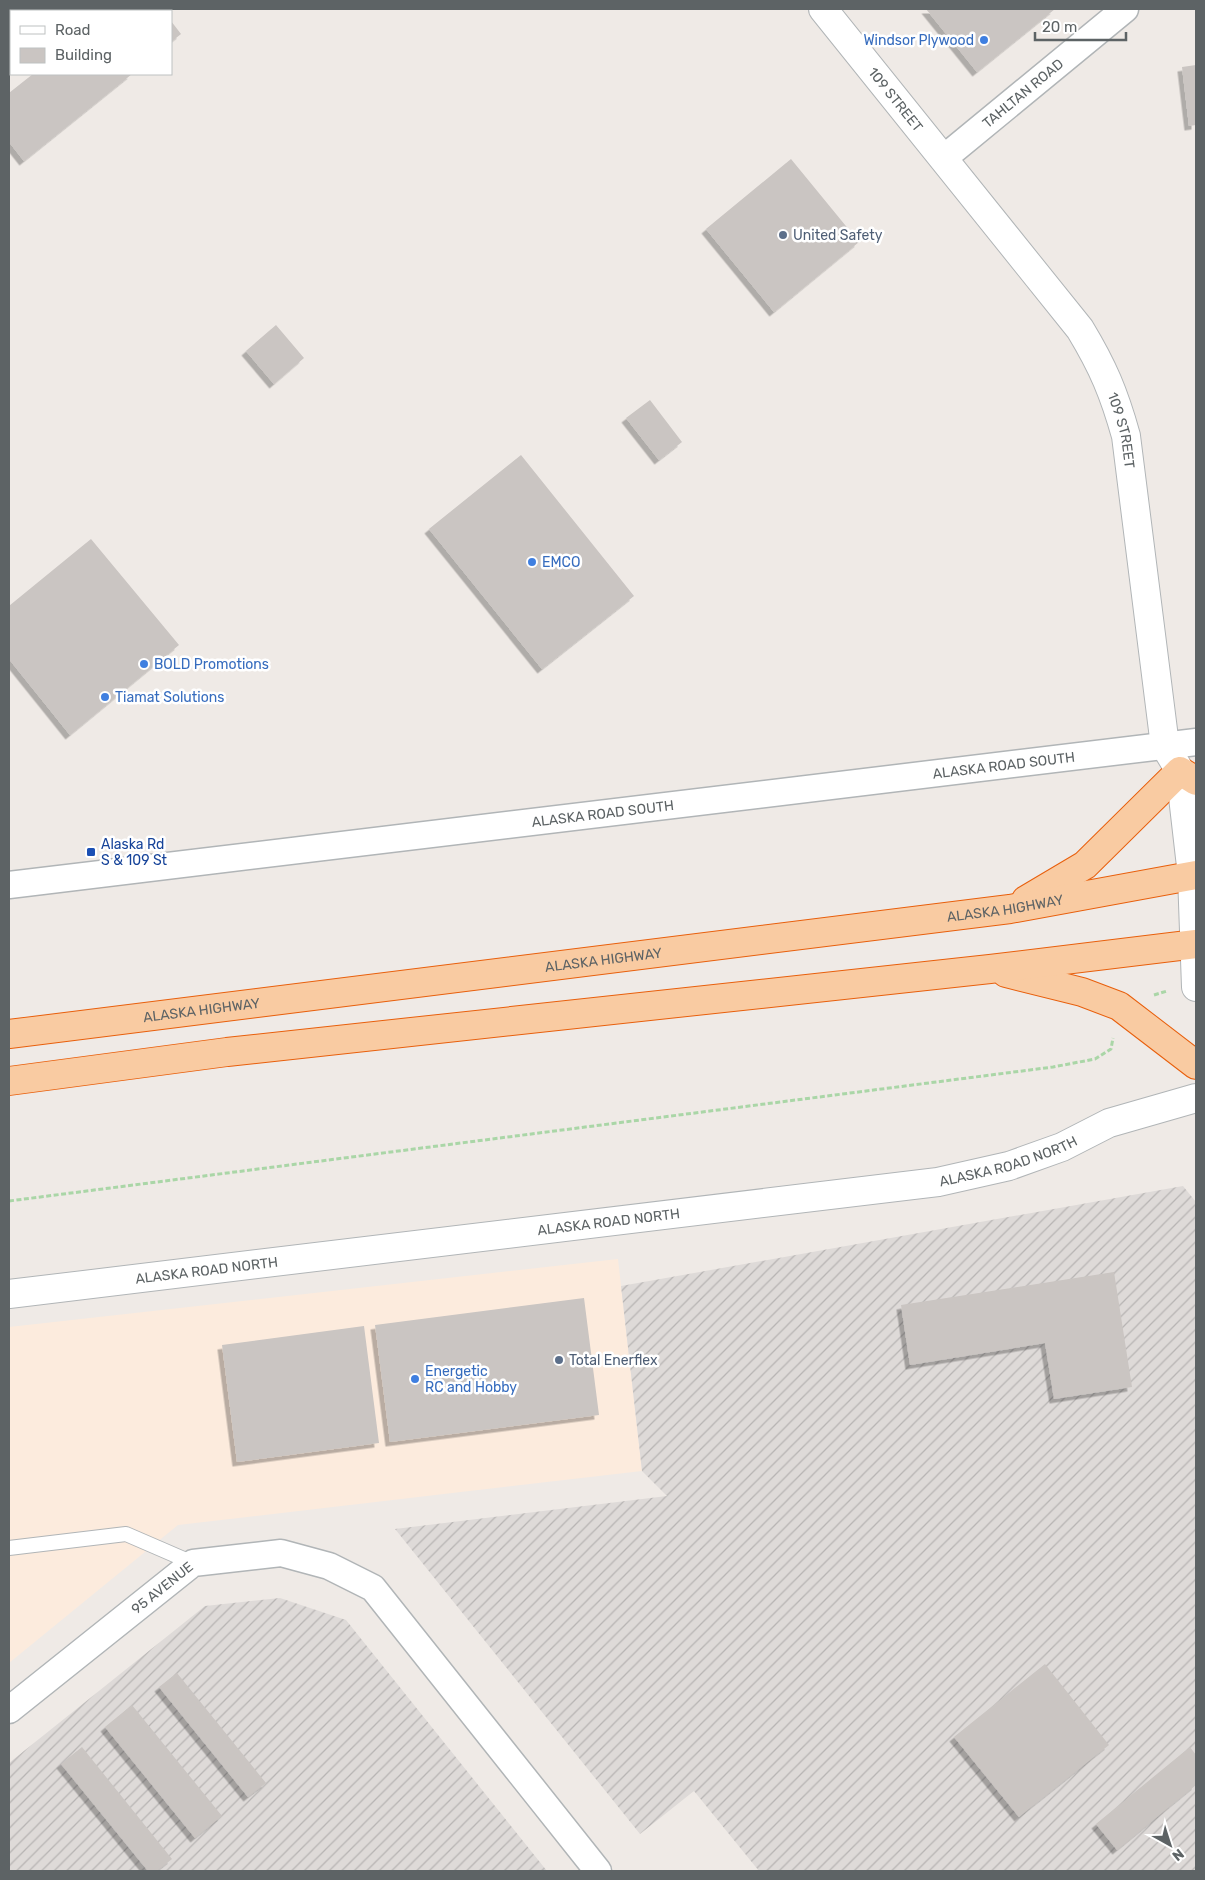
<svg xmlns="http://www.w3.org/2000/svg" width="1205" height="1880" viewBox="0 0 1205 1880" font-family="Rubik,sans-serif">
  <style>
    .commercial { fill: #fcebdd }
    .industrial { fill: url(#industrial-furrows) }
    .building { fill: #cac5c2; filter: url(#shadow) }
    .lines { fill: none; stroke-linecap: round; stroke-linejoin: round }
    .service-casing { stroke: #b1b5b7; stroke-width: 16 }
    .minor-casing { stroke: #b1b5b7; stroke-width: 29 }
    .tertiary-casing { stroke: #b1b5b7; stroke-width: 30 }
    .trunk-casing { stroke: #e85f0c; stroke-width: 30 }
    .path { stroke: #aad6a7; stroke-width: 3; stroke-dasharray: 5 2.5; stroke-linecap: butt }
    .service { stroke: #fff; stroke-width: 14 }
    .minor { stroke: #fff; stroke-width: 26 }
    .tertiary { stroke: #fff; stroke-width: 28 }
    .trunk { stroke: #f9cba2; stroke-width: 28 }
    .shop-dot { fill: #3f7fe0; stroke: #fff; stroke-width: 2 }
    .service-dot { fill: #5c6f8a; stroke: #fff; stroke-width: 2 }
    .transit-dot { fill: #1a4fb4; stroke: #fff; stroke-width: 2 }
    .labels { text-anchor: middle; dominant-baseline: central; stroke-width: 5; stroke-linejoin: round; paint-order: stroke }
    .shop-label { font-size: 14px; fill: #366cbe; stroke: #fff; text-anchor: start }
    .street-label { font-size: 14px; fill: #5d6365; stroke: #fff }
    .service-label { font-size: 14px; fill: #4e5e75; stroke: #fff; text-anchor: start }
    .transit-label { font-size: 14px; fill: #164399; stroke: #fff; text-anchor: start }
  </style>
  <defs>
    <pattern id="industrial-furrows" width="10" height="10" patternUnits="userSpaceOnUse" patternTransform="scale(1.25)"><rect width="10" height="10" fill="#dedad8"/><path d="M-1 1l2-2M0 10L10 0M9 11l2-2" fill="none" stroke="#b7b4b3"/></pattern>
    <filter id="shadow"><feDropShadow dx="-4.5" dy="4.5" stdDeviation="0" flood-color="#0004"/></filter>
  </defs>
  <rect width="100%" height="100%" fill="#efeae6"/>
  <!-- commercial -->
  <path class="commercial" d="M618 1259 642 1471 178 1525 9 1663V1327Z"/>
  <!-- industrial -->
  <path class="industrial" d="M1183 1186 1196 1202V1871H759L694 1791 640 1834 395 1529 667 1496 642 1471 621 1286Z
    M280 1598 346 1620 547 1871H9V1763L205 1606Z"/>
  <!-- building -->
  <path class="building" d="M84 9H146L148 11H81Z
    M926 9H1055L977 72Z
    M171 21 181 34 171 42Z
    M1196 65V125L1189 126 1182 67Z
    M33 74H132L24 161 9 142V93Z
    M791 159 859 242 774 312 706 229Z
    M276 325 304 358 274 384 246 351Z
    M650 400 682 442 659 460 626 418Z
    M521 455 634 596 542 669 429 529Z
    M91 539 179 645 70 735 9 659V606Z
    M1114 1272 1132 1387 1054 1399 1045 1343 910 1365 901 1305Z
    M584 1298 599 1415 390 1442 375 1325Z
    M364 1326 379 1443 237 1462 222 1345Z
    M1045 1664 1109 1745 1019 1817 954 1737Z
    M177 1673 266 1783 248 1797 159 1687Z
    M132 1705 222 1816 195 1838 105 1727Z
    M82 1747 172 1859 157 1871H148L61 1764Z
    M1190 1747 1196 1755V1785L1117 1850 1096 1824Z"/>
  <g class="lines">
    <!-- service casing -->
    <g class="service-casing">
      <path id="service" d="M9 1548 126 1534 193 1563"/>
    </g>
    <!-- minor casing -->
    <g class="minor-casing">
      <g id="minor">
        <path id="s1" d="M944 158 1125 9"/>
        <path id="s2" d="M9 885 1196 742"/>
        <path id="s3" d="M9 1710 193 1563 281 1553 329 1566 373 1588 598 1871"/>
      </g>
    </g>
    <!-- tertiary casing -->
    <g class="tertiary-casing">
      <g id="tertiary">
        <path id="s4" d="M823 9 1080 329C1103 367 1114 393 1126 436L1165 746 1180 771 1192 875 1196 987"/>
        <path id="s5" d="M9 1294 938 1182 1009 1166 1062 1147 1109 1123 1196 1098"/>
      </g>
    </g>
    <!-- trunk casing -->
    <g class="trunk-casing">
      <g id="trunk">
        <path d="M1026 900 1085 865 1180 771 1196 781"/>
        <path d="M1006 973 1082 992 1119 1006 1196 1065"/>
        <path id="s6" d="M9 1034 1010 909 1196 875"/>
        <path d="M9 1081 227 1052 990 969 1196 944"/>
      </g>
    </g>
    <!-- path -->
    <path class="path" d="M1154 995 1167 991
      M9 1201 1053 1067 1095 1059 1111 1049 1113 1038"/>
    <!-- service -->
    <use href="#service" class="service"/>
    <!-- minor -->
    <use href="#minor" class="minor"/>
    <!-- tertiary -->
    <use href="#tertiary" class="tertiary"/>
    <!-- trunk -->
    <use href="#trunk" class="trunk"/>
  </g>
  <!-- markers -->
  <g class="shop-dot">
    <circle cx="984" cy="40" r="5"/>
    <circle cx="532" cy="562" r="5"/>
    <circle cx="144" cy="664" r="5"/>
    <circle cx="105" cy="697" r="5"/>
    <circle cx="415" cy="1379" r="5"/>
  </g>
  <g class="service-dot">
    <circle cx="783" cy="235" r="5"/>
    <circle cx="559" cy="1360" r="5"/>
  </g>
  <rect class="transit-dot" x="86" y="847" width="10" height="10" rx="2.5"/>
  <g class="labels">
    <!-- shop labels -->
    <g class="shop-label">
      <text x="974" y="40" text-anchor="end">Windsor Plywood</text>
      <text x="542" y="562">EMCO</text>
      <text x="154" y="664">BOLD Promotions</text>
      <text x="115" y="697">Tiamat Solutions</text>
      <text x="425" y="1371">Energetic<tspan x="425" dy="16">RC and Hobby</tspan></text>
    </g>
    <!-- street labels -->
    <g class="street-label">
      <text stroke="none"><textPath href="#s1" startOffset="102">TAHLTAN ROAD</textPath></text>
      <text stroke="none"><textPath href="#s4" startOffset="116">109 STREET</textPath></text>
      <text stroke="none"><textPath href="#s4" startOffset="521">109 STREET</textPath></text>
      <text stroke="none"><textPath href="#s2" startOffset="1002">ALASKA ROAD SOUTH</textPath></text>
      <text stroke="none"><textPath href="#s2" startOffset="598">ALASKA ROAD SOUTH</textPath></text>
      <text stroke="none"><textPath href="#s6" startOffset="1004">ALASKA HIGHWAY</textPath></text>
      <text stroke="none"><textPath href="#s6" startOffset="599">ALASKA HIGHWAY</textPath></text>
      <text stroke="none"><textPath href="#s6" startOffset="194">ALASKA HIGHWAY</textPath></text>
      <text stroke="none"><textPath href="#s5" startOffset="1009">ALASKA ROAD NORTH</textPath></text>
      <text stroke="none"><textPath href="#s5" startOffset="604">ALASKA ROAD NORTH</textPath></text>
      <text stroke="none"><textPath href="#s5" startOffset="199">ALASKA ROAD NORTH</textPath></text>
      <text stroke="none"><textPath href="#s3" startOffset="196">95 AVENUE</textPath></text>
    </g>
    <!-- service labels -->
    <g class="service-label">
      <text x="793" y="235">United Safety</text>
      <text x="569" y="1360">Total Enerflex</text>
    </g>
    <!-- transit labels -->
    <g class="transit-label">
      <text x="101" y="844">Alaska Rd<tspan x="101" dy="16">S &amp; 109 St</tspan></text>
    </g>
  </g>
  <!-- border -->
  <rect width="1205" height="1880" fill="none" stroke="#5d6365" stroke-width="20"/>
  <!-- legend -->
  <rect x="10" y="10" width="162" height="65" fill="#ffffff" stroke="#bec1c1"/>
  <rect x="20" y="26" width="25" height="8" fill="#ffffff" stroke="#bec1c1"/>
  <text x="55" y="35" font-size="15" fill="#5d6365">Road</text>
  <rect x="20" y="48" width="25" height="15" fill="#cac5c2" stroke="#bec1c1"/>
  <text x="55" y="60" font-size="15" fill="#5d6365">Building</text>
  <!-- north arrow -->
  <g transform="translate(1170 1845) rotate(141)" stroke="#ffffff" stroke-width="4" paint-order="stroke">
  <path d="M0-4L9 19L0 12L-9 19Z" fill="#5d6365"/>
  <text y="-8" font-size="14" font-weight="bold" text-anchor="middle" fill="#5d6365">N</text>
  </g>
  <!-- scale -->
  <path d="M1035 32v8h91v-8" fill="none" stroke="#5d6365" stroke-width="2.5"/>
  <text x="1042" y="32" font-size="15" fill="#5d6365" stroke="#ffffff" stroke-width="4" paint-order="stroke">20 m</text>
</svg>
